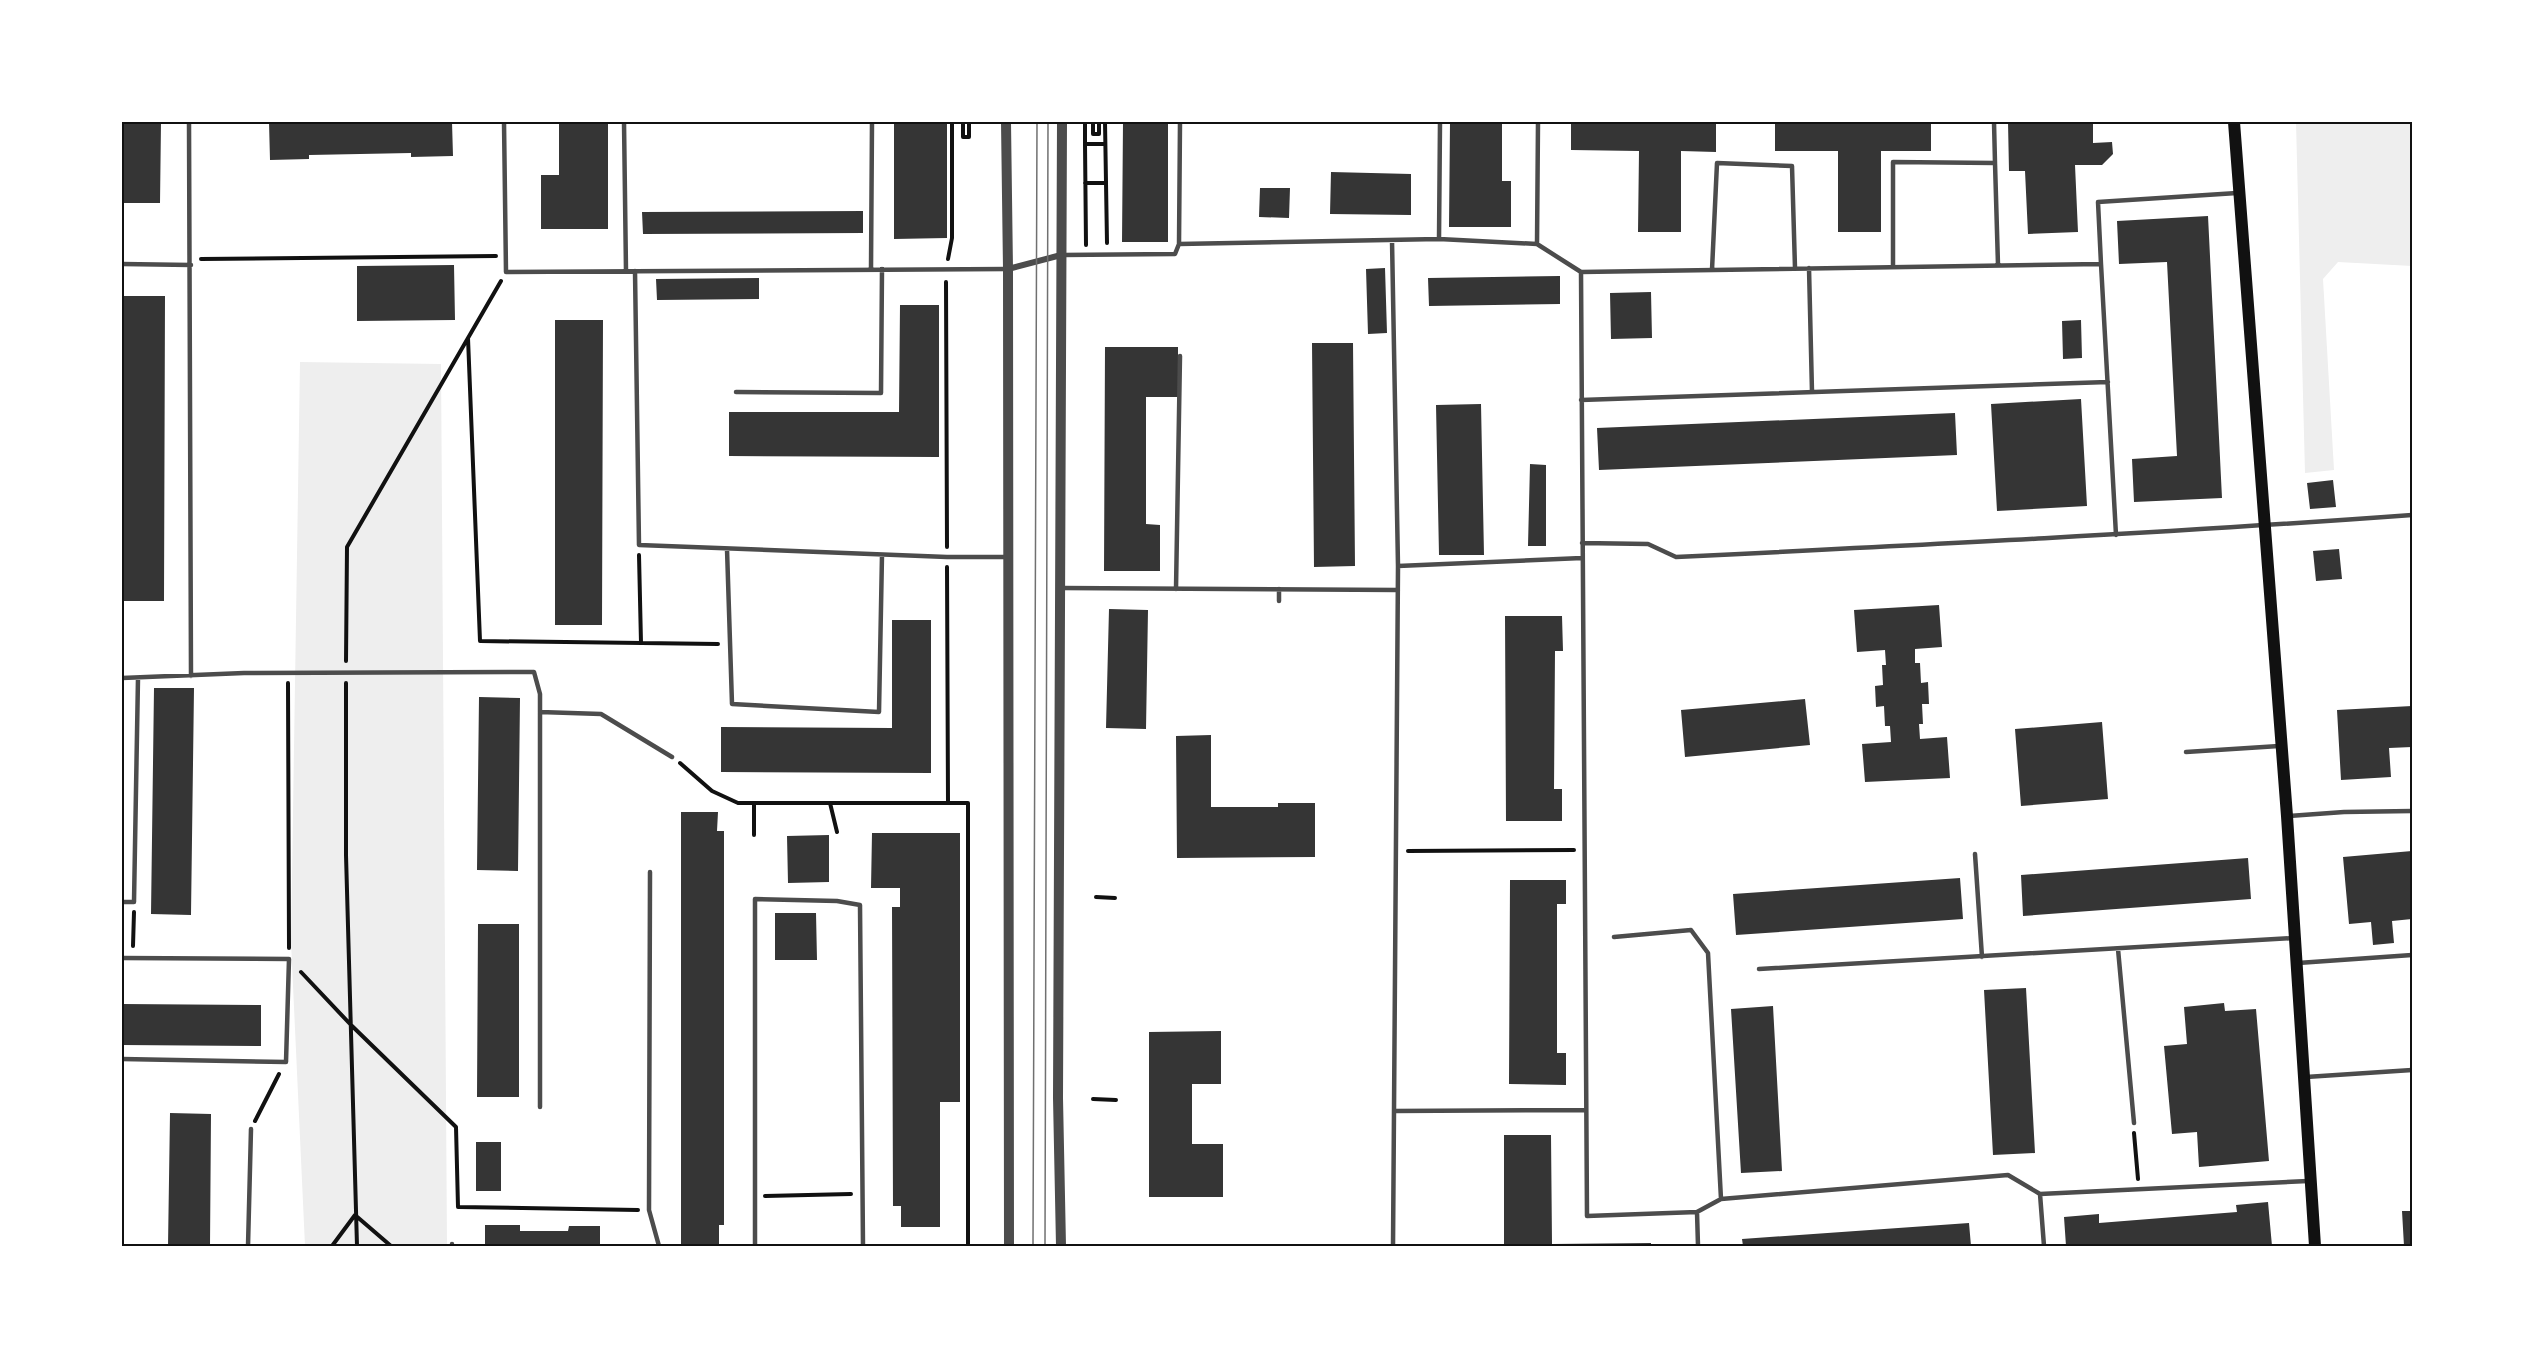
<svg xmlns="http://www.w3.org/2000/svg" width="2534" height="1368" viewBox="0 0 2534 1368" font-family="'Sofia Sans Condensed',sans-serif">
  <style>
    .green { fill: #eee }
    .building { fill: #353535 }
    .lines { fill: none; stroke-linecap: round; stroke-linejoin: round }
    .path { stroke: #111; stroke-width: 4 }
    .service { stroke: #4c4c4c; stroke-width: 4.5 }
    .minor { stroke: #4c4c4c; stroke-width: 6 }
    .tertiary { stroke: #4c4c4c; stroke-width: 10 }
    .secondary { stroke: #111; stroke-width: 12 }
    .tram { stroke: #707070; stroke-width: 1.5 }
    .neatline { fill: none; stroke: #111; stroke-width: 2 }
  </style>
  <rect width="100%" height="100%" fill="#fff"/>
  <!-- green -->
  <path class="green" d="M2296 122H2412V266L2338 262 2323 279 2334 470 2305 473Z
    M300 362 441 364 447 1246H305L291 942Z"/>
  <!-- building -->
  <path class="building" d="M122 122H161L160 203H122Z
    M269 122H452L453 156 411 157V153L309 155V159L270 160Z
    M559 122H608V229H541V175H559Z
    M894 122H947V238L894 239Z
    M1123 122H1168V242H1122Z
    M1450 122H1502V181H1511V227H1449Z
    M1571 122H1716V152L1681 151V232H1638L1639 151 1571 150Z
    M1775 122H1931V151H1881V232H1838V151H1775Z
    M2008 122H2105V123L2093 124V143L2112 142 2113 154 2102 165H2075L2078 232 2028 234 2025 171H2009Z
    M1331 172 1411 174V215L1330 214Z
    M1260 188H1290L1289 218 1259 217Z
    M863 211V233L643 234 642 212Z
    M2208 216 2222 498 2134 502 2132 459 2177 456 2167 262 2119 264 2117 221Z
    M454 265 455 320 357 321V266Z
    M1385 268 1387 333 1368 334 1366 269Z
    M1560 276V304L1429 306 1428 278Z
    M759 278V299L657 300 656 279Z
    M1651 292 1652 338 1611 339 1610 293Z
    M122 296H165L164 601H122Z
    M900 305H939V457L729 456V412H899Z
    M555 320H603L602 625H555Z
    M2081 320 2082 358 2063 359 2062 321Z
    M1312 343H1353L1355 566 1314 567Z
    M1105 347H1178V397H1146V524L1160 525V571H1104Z
    M2081 399 2087 506 1997 511 1991 404Z
    M1481 404 1484 555H1439L1436 405Z
    M1955 413 1957 455 1599 470 1597 428Z
    M1530 464 1546 465V546H1528Z
    M2333 480 2336 507 2310 509 2307 483Z
    M2339 549 2342 579 2316 581 2313 551Z
    M1939 605 1942 647 1915 649V663H1920L1921 683 1928 682 1929 704H1922L1923 724H1919L1920 739 1947 737 1950 778 1865 782 1862 744 1891 742 1890 726H1885L1884 706 1876 707 1875 686 1883 685 1882 665H1886L1885 650 1857 652 1854 610Z
    M1109 609 1148 610 1146 729 1106 728Z
    M1505 616H1562L1563 651H1555L1554 789H1562V821H1506Z
    M892 620H931V773L721 772V727L892 728Z
    M154 688H194L191 915 151 914Z
    M479 697 520 698 518 871 477 870Z
    M1805 699 1810 745 1685 757 1681 710Z
    M2412 706V747L2389 748 2391 777 2341 780 2337 710Z
    M2102 722 2108 799 2021 806 2015 729Z
    M1211 735V807H1278V803H1315V857L1177 858 1176 736Z
    M681 812H718L717 831H724V1225H719V1245H681Z
    M872 833H960V1102H940V1227H901V1206H893L892 907H900V888H871Z
    M829 835V882L788 883 787 836Z
    M2412 851V919L2392 921 2394 943 2373 945 2371 922 2349 924 2343 857Z
    M2248 858 2251 899 2023 916 2021 875Z
    M1960 878 1963 919 1736 935 1733 894Z
    M1510 880H1566V904H1557V1053H1566V1085L1509 1084Z
    M775 913H816L817 960H775Z
    M478 924H519V1097H477Z
    M2026 988 2035 1153 1993 1155 1984 990Z
    M2224 1003 2225 1011 2256 1009 2269 1161 2199 1167 2197 1132 2172 1134 2164 1046 2187 1044 2184 1007Z
    M122 1004 261 1005V1046L122 1045Z
    M1773 1006 1782 1171 1741 1173 1731 1009Z
    M1221 1031V1084H1192V1144H1223V1197H1149V1032Z
    M170 1113 211 1114 210 1246H168Z
    M1504 1135H1551L1552 1244 1651 1243V1246H1504Z
    M476 1142H501V1191H476Z
    M2268 1202 2272 1246H2066L2064 1217 2099 1214V1223L2237 1212 2236 1205Z
    M2402 1211H2412V1246H2404Z
    M1969 1223 1971 1246H1743L1742 1239Z
    M485 1225H520V1231H568L569 1226H600V1246H485Z"/>
  <g class="lines">
    <!-- path -->
    <path class="path" d="M963 122V137H969V122
      M1085 122V144H1105
      M1093 122V134H1099V122
      M1105 122 1107 243
      M1085 144 1086 245
      M1085 183H1106
      M201 259 496 256
      M948 259 952 238V122
      M946 282 947 547
      M468 338 480 641 718 644
      M639 555 641 643
      M947 567 948 803
      M346 661 347 547 501 281
      M288 683 289 948
      M346 683V855L357 1246
      M680 763 712 791 738 803H968V1246
      M754 803V835
      M830 803 837 832
      M1408 851 1574 850
      M1096 897 1115 898
      M133 946 134 912
      M301 972 351 1025 456 1127 458 1207 638 1210
      M1093 1099 1116 1100
      M255 1121 279 1074
      M2134 1133 2138 1179
      M765 1196 851 1194
      M332 1246 355 1215 391 1246"/>
    <!-- service -->
    <path class="service" d="M189 122 191 676
      M504 122 506 272 1007 269
      M624 122 626 271
      M1994 122 1995 163
      M1439 239 1440 122
      M1392 240 1398 566
      M1179 244 1439 239 1537 244 1581 272
      M1537 244 1538 122
      M1062 255 1175 254 1179 244 1180 122
      M122 264 191 265
      M2101 264 2098 202 2237 193
      M1893 267V162L1995 163 1998 265
      M1809 268 1812 392
      M871 269 872 122
      M1712 270 1717 163 1792 166 1795 268
      M635 271 639 545 947 557H1008
      M736 392 881 393 882 269
      M1581 400 2108 382
      M1582 543 1648 544 1676 557C1922 545 2167 533 2412 515
      M727 549 732 704 879 712 882 555
      M1062 588 1398 590
      M1176 589 1180 356
      M1279 589V601
      M122 678 244 673 534 672 540 694V1107
      M540 712 601 714 672 757
      M2186 752 2279 746
      M2289 816 2344 812 2412 811
      M1975 854 1982 957
      M650 872 649 1210 659 1246
      M122 902H134L138 678
      M1614 937 1691 930 1708 953 1721 1199
      M2118 949 2134 1123
      M122 958 289 959 286 1062 122 1059
      M2298 963 2412 955
      M1759 969 2294 938
      M2306 1077 2412 1070
      M1394 1111 1585 1110
      M1697 1212 1721 1199 2008 1175 2040 1194
      M248 1246 251 1129
      M452 1246V1244
      M755 1246V899L837 901 860 905 863 1246
      M1393 1246 1398 566 1582 558
      M1698 1246 1697 1212 1587 1216 1581 272 2101 264 2116 535
      M2044 1246 2040 1194 2308 1181"/>
    <!-- minor -->
    <path class="minor" d="M1008 269 1061 255"/>
    <!-- tertiary -->
    <path class="tertiary" d="M1006 122 1008 269 1009 1246
      M1061 1246 1058 1098 1062 122"/>
    <!-- secondary -->
    <path class="secondary" d="M2234 122 2287 816 2315 1246"/>
    <!-- tram -->
    <path class="tram" d="M1033 1246 1037 122
      M1045 1246 1048 122"/>
  </g>
  <!-- border -->
  <rect width="2534" height="1368" fill="none" stroke="#ffffff" stroke-width="246"/>
  <rect x="123" y="123" width="2288" height="1122" class="neatline"/>
</svg>
